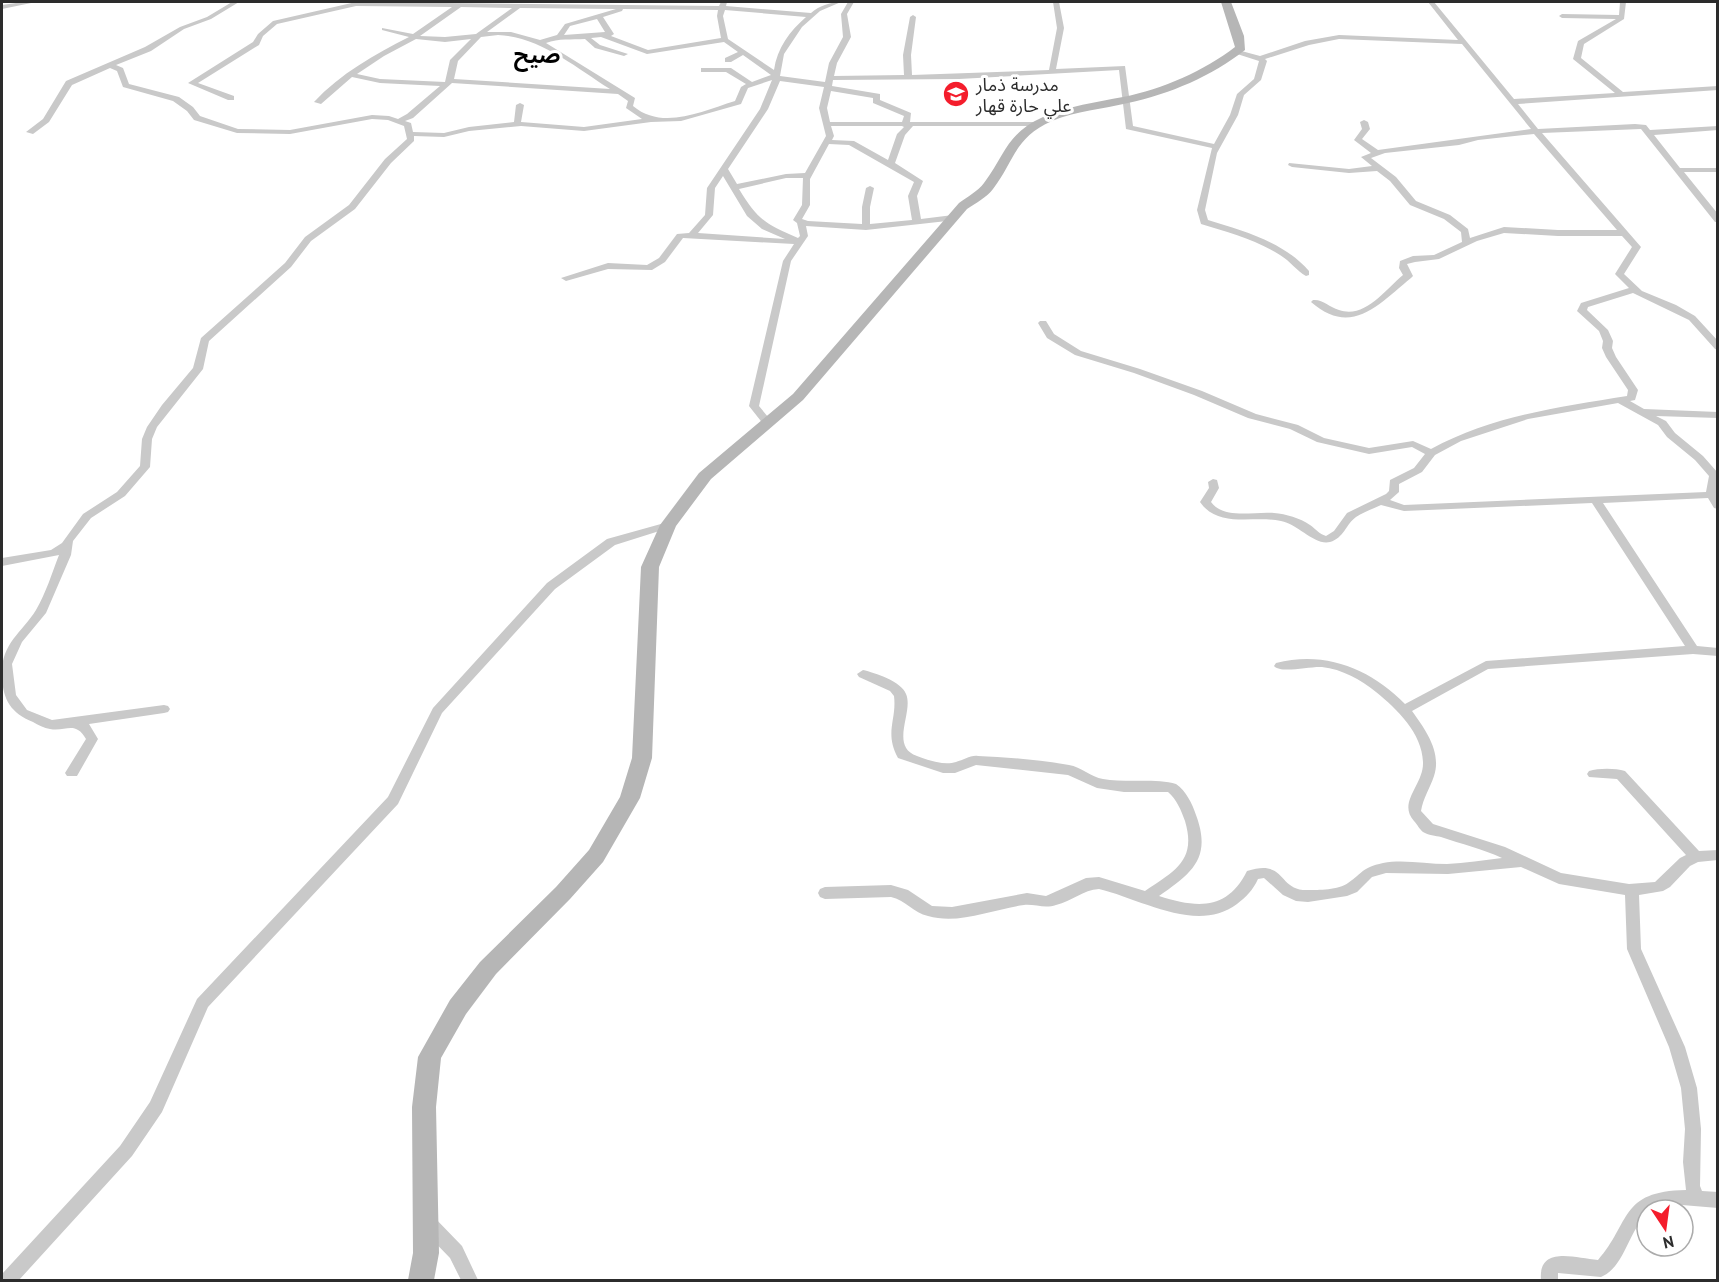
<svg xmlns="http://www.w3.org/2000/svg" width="1719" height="1282" viewBox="0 0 1719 1282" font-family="'PT Sans','Noto Sans Arabic',sans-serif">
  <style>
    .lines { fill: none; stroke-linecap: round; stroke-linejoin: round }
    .street { fill: #c9c9c9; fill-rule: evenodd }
    .secondary { fill: #b6b6b6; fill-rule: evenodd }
    .labels { text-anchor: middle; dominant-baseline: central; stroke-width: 6; stroke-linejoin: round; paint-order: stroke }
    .far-poi-label { font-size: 18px; fill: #2c2c2c; stroke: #fff; text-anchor: start }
    .far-district-label { font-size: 22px; font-weight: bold; fill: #000; stroke: #fff }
  </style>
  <rect width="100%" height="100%" fill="#fff"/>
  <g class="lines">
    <!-- street -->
    <path class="street" d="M23 2H36L2 9V5Z
      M232 2H239L211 19 184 29 151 51 116 65 123 68 129 84 179 97 193 107 200 116 238 129 290 130 372 115 389 116 398 119 407 114 440 86 380 83 352 77 321 104 314 102C340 74 375 54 409 37L382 30V28L413 34 452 7 356 6 277 24 263 36 259 45 198 83 234 96V100H228L188 83 253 42 258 34 273 21 356 2 719 6 721 2H727L726 6 811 13C819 6 830 2 841 2L820 11 802 27 784 54 780 76 825 82 829 63 843 37 841 14 848 2H854L847 14 851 37 837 63 834 76 904 75 903 55 910 17 913 15 916 17 911 55 912 75 1049 70 1057 28 1053 2H1059L1064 28 1056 69 1125 66 1133 126 1214 144 1230 115 1237 94 1254 79 1259 61 1234 53V49L1260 56 1305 41 1339 35 1458 40 1428 2H1434L1514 99 1615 93 1573 59 1578 41 1616 19 1562 18 1559 16 1562 14 1619 15 1620 2H1626L1624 19 1584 44 1581 58 1623 92 1718 86V90L1518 104 1538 129 1635 124 1646 125 1650 130 1718 126V130L1654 135 1680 168H1718V172H1684L1718 214V222H1715L1641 129 1542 133 1641 247 1624 274 1642 291 1676 305 1695 316 1718 341V350L1715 349 1689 320 1633 293 1588 307 1587 310 1608 330 1613 341 1612 348 1616 357 1638 390 1635 400 1630 401 1644 409 1718 412V418L1656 416 1666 421 1675 433 1703 456 1718 473V509L1714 508 1708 498 1603 503 1697 646 1718 648V656L1693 654 1488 669 1412 711C1425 729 1442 752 1434 776 1430 788 1423 798 1421 811L1433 824 1505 847 1561 873 1629 884 1655 882 1680 858 1686 855 1617 779 1589 777 1587 774 1589 771C1599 768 1615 768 1625 771L1699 851 1718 850V860L1698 862 1690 866 1670 887 1663 891 1639 895 1641 949 1685 1047 1697 1088 1701 1129 1700 1186 1702 1191 1718 1192V1208L1682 1205 1647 1210V1215C1628 1231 1625 1267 1601 1277L1558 1273V1280H1541C1538 1245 1575 1258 1598 1260 1631 1223 1619 1191 1686 1190L1683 1162 1685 1129 1681 1088 1669 1047 1627 949 1625 895 1559 884 1521 867 1448 874 1386 873 1372 877 1357 892 1347 896 1308 902 1296 901 1283 895 1264 878 1258 879C1253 890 1246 897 1237 904 1197 934 1141 899 1099 889 1083 890 1072 901 1056 905 1045 909 1035 904 1024 905 993 909 959 925 928 916 914 913 905 900 891 897L825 899 820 897 818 893 820 889 825 887 891 885 908 890 932 906 952 907 1027 893 1046 896 1086 878 1099 877 1145 891C1174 871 1197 861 1185 821 1181 810 1177 800 1168 792H1124L1097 788 1068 775 976 765 955 773H943L898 758C884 732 897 720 894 696L890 691 859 677 857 674 863 670C875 673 901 681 906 694 914 712 889 746 917 756 928 760 944 766 956 762 964 760 970 755 978 756 1006 757 1042 760 1069 765 1081 767 1091 777 1103 779 1125 783 1158 778 1176 784 1186 791 1192 803 1196 815 1212 858 1192 873 1159 896 1197 908 1227 911 1247 871 1287 858 1277 891 1308 890 1318 890 1339 890 1348 883 1364 872 1361 868 1383 863 1403 859 1426 864 1447 864 1465 863 1484 860 1502 858 1483 849 1461 844 1441 837 1436 836 1428 835 1423 832 1420 830 1417 824 1414 821 1397 802 1424 785 1423 762 1422 733 1397 709 1376 692 1361 680 1342 669 1322 667 1310 666 1281 674 1274 666L1276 663C1325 650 1371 669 1405 704L1486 661 1685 646 1592 503 1404 511 1381 505C1373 509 1363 512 1356 517 1346 524 1344 538 1330 542 1315 546 1298 524 1281 521 1253 515 1219 529 1200 502L1209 488 1208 482 1213 479 1217 480 1219 488 1211 502C1224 520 1255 511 1274 513 1286 514 1300 518 1310 525 1316 529 1319 534 1326 536L1334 531 1347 513 1386 494 1389 491 1390 480 1414 468 1425 454 1412 447 1369 454 1317 442 1290 429 1248 418 1194 395 1134 373 1075 355 1047 338 1038 323 1040 321H1046L1054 334 1081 351 1140 369 1202 391 1256 414 1298 425 1324 438 1369 448 1413 441 1431 449C1492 416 1559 407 1627 396L1628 390 1606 357 1602 348 1603 341 1599 331 1577 311 1581 303 1629 288 1615 274 1632 247 1622 236H1558L1504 233 1477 241 1439 259 1415 262 1407 264 1413 276 1411 278C1380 303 1352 338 1311 302L1313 300C1323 299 1329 307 1339 310 1365 319 1385 290 1403 275L1399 268 1400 261 1413 256 1434 255 1462 242 1461 232 1444 219 1410 205 1390 181 1377 171 1349 173 1292 167 1288 165 1289 163 1349 169 1372 166 1361 157 1371 153 1354 140 1362 129 1360 122 1364 120 1368 122 1370 129 1362 139 1378 150 1531 129 1462 44 1339 39 1309 45 1265 59 1267 61 1261 80 1244 95 1238 115 1217 153 1205 210 1208 220C1244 231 1284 242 1309 271V275L1306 276C1297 271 1290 261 1280 255 1256 240 1228 232 1201 224L1197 210 1212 148 1126 129 1119 70 959 79 833 80 832 86 880 94V100L911 113 910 122H1040L1044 124 1040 126H913L905 135 895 163 923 181 917 196 921 219 953 215 956 216V220L866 230 806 226 808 236 791 261 759 406 773 423 768 426 764 425 749 406 783 261 794 244 683 238 665 262 652 270 608 269 566 281 561 278 608 263 647 265 659 258 677 234 689 233 705 215 707 188 760 109 772 80 748 88 741 104 681 121 651 122 584 131 521 126 469 131 444 137 414 136V141L391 163 355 209 311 241 291 267 209 341 203 369 157 427 152 439 150 467 125 496 91 518 73 541 71 555 46 613 22 642 12 664 16 695 27 710 52 720 164 705 168 706 170 709 168 712 164 713 89 724 98 739 77 776H67L65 773 86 739C75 720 66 732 50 729 44 728 38 725 33 722 11 713 3 700 2 677 0 644 21 634 36 610 46 593 52 573 59 555L2 566V558L51 550 62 543 83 514 117 492 140 466 142 439 147 427 162 405 193 368 201 338 285 263 305 237 349 205 385 159 407 139 404 126 388 120 372 119 290 134 237 133 194 120 187 111 173 101 123 87 117 71 110 68 72 85 49 122 33 134 26 132 43 119 66 81 145 47 180 27 207 17ZM461 7 512 8 476 34 445 37 420 36ZM520 8 616 9 565 24 557 35 540 40 511 32H487ZM623 9 718 10 717 16 721 38 648 50 611 36 614 34 603 17 622 11ZM725 10 806 17C790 31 777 48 774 70L728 39 723 16ZM597 19 605 32 564 35 570 26ZM498 35C540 37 575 67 610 89L454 79 458 61 481 37ZM601 37 647 54 724 42 738 52 725 58V62H731L743 55 771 75 752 82 731 68H701V72H726L746 84 741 87 735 101C702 111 663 131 633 106L635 98 546 43C559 38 571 40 585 39L595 48 624 56 628 54 600 45 591 38ZM416 39 445 42 471 39 450 60 445 82 380 79 357 74 384 56ZM780 81 824 87 819 108 826 136 805 173 786 174 737 184 728 169 768 109ZM452 83 618 94 628 101 626 108 642 119 584 127 521 122 524 105 520 103 516 105 514 122 469 127 444 133 413 132 411 123 405 121 413 118ZM831 91 873 98V103L904 116 902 122H830L827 108ZM831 126H902L904 127 897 134 888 160 854 141 832 140 834 136ZM1534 134 1617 230H1558L1504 227 1470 238 1468 229 1450 215 1416 201 1396 177 1371 158 1385 153 1459 145 1478 140ZM829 144 849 145 914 182 908 196 912 220 870 224V207L874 188 870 186 866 188 862 207V224L808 221 802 219 810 205V179ZM723 176 747 216 762 229 785 239 698 233 713 215 715 188ZM786 178H803L802 205 793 220 797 223 800 236 798 238C765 224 758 220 739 189ZM1618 403 1658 425 1667 437 1695 460 1709 476 1706 492 1404 505 1390 500 1399 492V484L1422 472 1435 455 1461 441 1528 419Z
      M668 522 674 525 672 527 615 545 555 589 442 713 398 804 208 1007 162 1112 132 1156 19 1280H2V1274L120 1146 150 1102 197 999 388 797 433 708 547 583 607 539Z
      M426 1213 432 1215 462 1246 478 1280H461L450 1258 420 1227 418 1221 420 1215Z"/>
    <!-- secondary -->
    <path class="secondary" d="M1221 2H1231L1244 36 1245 50C1212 76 1170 94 1128 103 1103 109 1076 111 1052 121 1014 138 1015 160 993 189 987 197 976 203 967 209L803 400 711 479 676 526 659 567 652 758 640 798 603 862 570 899 496 974 466 1014 441 1058 436 1107 439 1253 434 1280H408L413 1253 412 1107 418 1057 450 1000 480 962 556 887 589 850 620 797 632 758 641 567 660 525 699 473 793 394 959 203C967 197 978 191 984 183 1006 154 1006 134 1043 117 1068 106 1097 102 1123 97 1163 89 1204 71 1235 47Z"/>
  </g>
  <!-- icons -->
  <defs>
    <g id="school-disc" transform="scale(1.35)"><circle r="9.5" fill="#f41d2c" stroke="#fff"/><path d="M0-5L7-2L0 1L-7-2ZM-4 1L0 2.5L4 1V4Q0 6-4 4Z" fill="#fff"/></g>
  </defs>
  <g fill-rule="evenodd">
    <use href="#school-disc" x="956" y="94"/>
  </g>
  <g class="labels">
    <!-- far-poi labels -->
    <g class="far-poi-label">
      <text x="976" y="84">مدرسة ذمار<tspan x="976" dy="21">علي حارة قهار</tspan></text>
    </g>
    <!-- far-district labels -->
    <g class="far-district-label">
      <text x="537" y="55">صيح</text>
    </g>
  </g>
  <!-- border -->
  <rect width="1719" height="1282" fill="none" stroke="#2c2c2c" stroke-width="6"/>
  <!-- north arrow -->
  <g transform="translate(1665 1228) rotate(167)"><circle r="28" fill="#ffffff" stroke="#ababab" stroke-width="1.5"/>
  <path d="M0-4.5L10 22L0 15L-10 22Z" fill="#f41d2c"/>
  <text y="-9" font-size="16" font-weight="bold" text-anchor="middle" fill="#2c2c2c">N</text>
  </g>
</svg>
